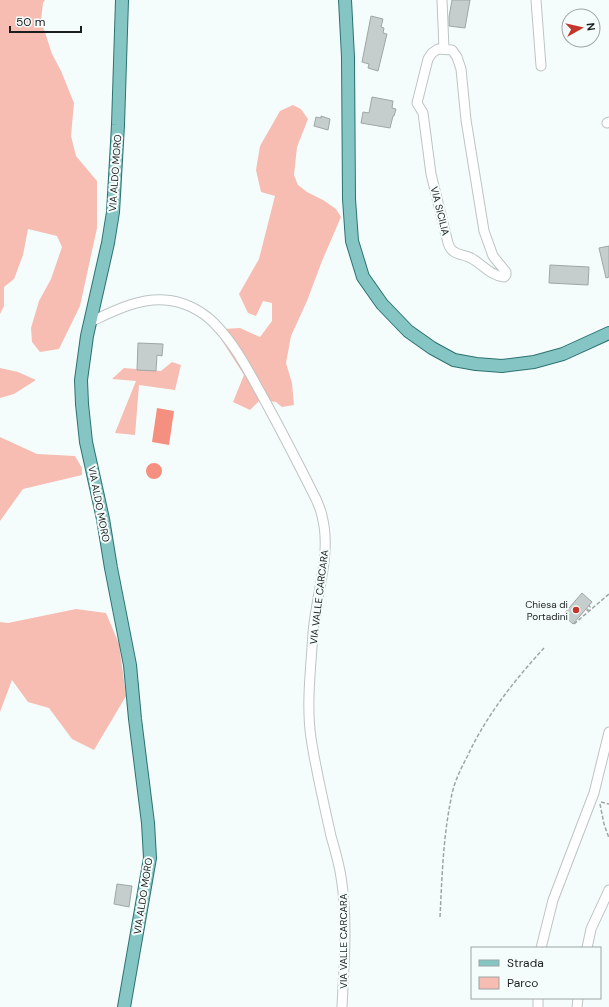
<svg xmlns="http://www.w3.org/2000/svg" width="609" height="1007" viewBox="0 0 609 1007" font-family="'DM Sans',sans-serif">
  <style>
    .green { fill: #f7bcb2 }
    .water { fill: #f58f80 }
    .building { fill: #c6cdcd; stroke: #9fa6a6 }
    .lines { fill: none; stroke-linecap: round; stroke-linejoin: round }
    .minor-casing { stroke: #bdc4c4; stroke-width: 11 }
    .major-casing { stroke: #2b7271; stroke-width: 14 }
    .path { stroke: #9fa5a5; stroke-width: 1.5; stroke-dasharray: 4 2; stroke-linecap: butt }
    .minor { stroke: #fff; stroke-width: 9 }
    .major { stroke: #85c6c4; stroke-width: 12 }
    .poi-dot { fill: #c33629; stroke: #f5fdfc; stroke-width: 1.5 }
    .labels { text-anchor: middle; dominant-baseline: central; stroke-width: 4; stroke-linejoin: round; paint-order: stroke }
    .street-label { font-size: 10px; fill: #1b1e1e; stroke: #f5fdfc }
    .poi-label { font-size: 10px; fill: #1b1e1e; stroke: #f5fdfc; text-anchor: end }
  </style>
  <rect width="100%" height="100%" fill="#f5fdfc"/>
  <!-- green -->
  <path class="green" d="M0 0H45L43 3 41 20 52 54 61 71 74 103 71 136 76 156 97 181V228L80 306 59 349 40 352 32 342 31 328 39 301 51 279 62 247 57 236 28 229 23 255 14 279 4 287V306L0 314Z
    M293 105 301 109 308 119 297 147 294 175 298 185 307 192 323 200 336 209 341 217 322 261 307 301 291 336 286 363 292 383 294 405 282 407 276 402 260 400 250 410 233 402 244 375 221 339 224 329 240 328 260 337 272 321V303L263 301 256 316 248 313 239 294 259 259 275 196 261 192 256 170 260 146 280 111Z
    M172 362 181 365 175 390 139 385 135 435 115 433 136 381 112 379 124 368 161 371Z
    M0 368 18 372 36 380 14 394 0 398Z
    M0 437 37 454 75 456 82 468V475L23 489 0 521Z
    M76 609 106 613 119 644 126 696 94 750 72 739 49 708 28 702 12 680 0 712V622L8 623Z"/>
  <!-- water -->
  <path class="water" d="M157 408 174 411 169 445 152 442Z
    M146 471a8 8 0 1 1 16 0a8 8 0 1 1-16 0Z"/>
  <!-- building -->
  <path class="building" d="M452 0H470L465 28 449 26V17Z
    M371 16 383 19 381 27 384 28 383 33 387 34 378 71 368 68 369 64 362 62Z
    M372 97 393 101 392 108 396 109 394 116H393L390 128 361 123 363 112 369 113Z
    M321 116 330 119 328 130 314 126 316 117 321 118Z
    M609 246V277L606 278 599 248Z
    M550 265 589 267 588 285 549 283Z
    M138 343 163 344 162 356 157 355 156 371 137 370Z
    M582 593 592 602 573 624 563 615Z
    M117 884 132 886 129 907 114 904Z"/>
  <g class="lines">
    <!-- minor casing -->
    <g class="minor-casing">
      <path id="minor" d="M442 0 444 49
        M536 0 541 66
        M438 49 452 50 457 57 461 69 466 120 484 231 493 256 506 272V275L504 277C491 276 482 264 471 258 465 255 458 255 453 251 449 248 448 244 447 239L431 174 423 113 417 103 428 59 432 53Z
        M607 123 609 122
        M90 322C114 311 138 298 165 300 183 301 201 310 214 323 235 344 249 372 264 399 282 432 299 465 316 499 318 504 321 510 322 516 332 554 316 594 313 633 311 667 306 704 311 738 316 771 324 804 331 836 335 850 339 863 341 877 348 920 344 964 342 1007
        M541 948 553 900 594 793 609 732
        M587 948 591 929 609 890
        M538 998V1007
        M577 1007 578 998"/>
    </g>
    <!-- major casing -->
    <g class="major-casing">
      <path id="major" d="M122 0 118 125 113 212 108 243 87 336 81 380 82 404 86 442 103 519 111 568 130 665 135 719 148 823 150 858 124 1007
        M345 0 348 57 349 199 352 241 363 277 382 304 408 331 432 348 454 360 476 364 502 366 534 362 563 354 609 333"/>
    </g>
    <!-- path -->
    <path class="path" d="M589 611 587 610 590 607 589 605
      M574 624 609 594
      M601 802 609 804
      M600 804 604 824 609 838
      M440 917C442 878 443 838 451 799 453 785 460 770 467 757 486 716 513 682 544 648"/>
    <!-- minor -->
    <use href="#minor" class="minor"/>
    <!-- major -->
    <use href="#major" class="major"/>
  </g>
  <!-- markers -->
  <circle class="poi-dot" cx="576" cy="610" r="4"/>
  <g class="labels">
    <!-- street labels -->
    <g class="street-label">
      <text transform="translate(115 173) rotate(-86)">VIA ALDO MORO</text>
      <text transform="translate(440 211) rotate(76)">VIA SICILIA</text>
      <text transform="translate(99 504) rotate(79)">VIA ALDO MORO</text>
      <text transform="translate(319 597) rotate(-83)">VIA VALLE CARCARA</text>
      <text transform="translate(143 896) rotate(-81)">VIA ALDO MORO</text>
      <text transform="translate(343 941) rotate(-90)">VIA VALLE CARCARA</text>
    </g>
    <!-- poi labels -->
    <g class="poi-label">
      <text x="568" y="604">Chiesa di<tspan x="568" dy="12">Portadini</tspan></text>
    </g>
  </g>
  <!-- legend -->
  <rect x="471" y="947" width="130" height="52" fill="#f5fdfc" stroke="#9ea4a3"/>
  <rect x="479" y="960" width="20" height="6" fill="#85c6c4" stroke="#9ea4a3"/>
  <text x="507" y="967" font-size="12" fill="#1b1e1e">Strada</text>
  <rect x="479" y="977" width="20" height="12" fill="#f7bcb2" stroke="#9ea4a3"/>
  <text x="507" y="987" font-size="12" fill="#1b1e1e">Parco</text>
  <!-- north arrow -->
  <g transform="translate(581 28) rotate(82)"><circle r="19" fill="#f5fdfc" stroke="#9ea4a3"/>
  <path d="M0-3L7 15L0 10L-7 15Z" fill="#c33629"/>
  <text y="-6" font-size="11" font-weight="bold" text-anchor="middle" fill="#1b1e1e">N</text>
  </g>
  <!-- scale -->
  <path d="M10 26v6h71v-6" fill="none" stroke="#1b1e1e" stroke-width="2"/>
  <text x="16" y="26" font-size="12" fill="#1b1e1e" stroke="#f5fdfc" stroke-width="3" paint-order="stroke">50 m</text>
</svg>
